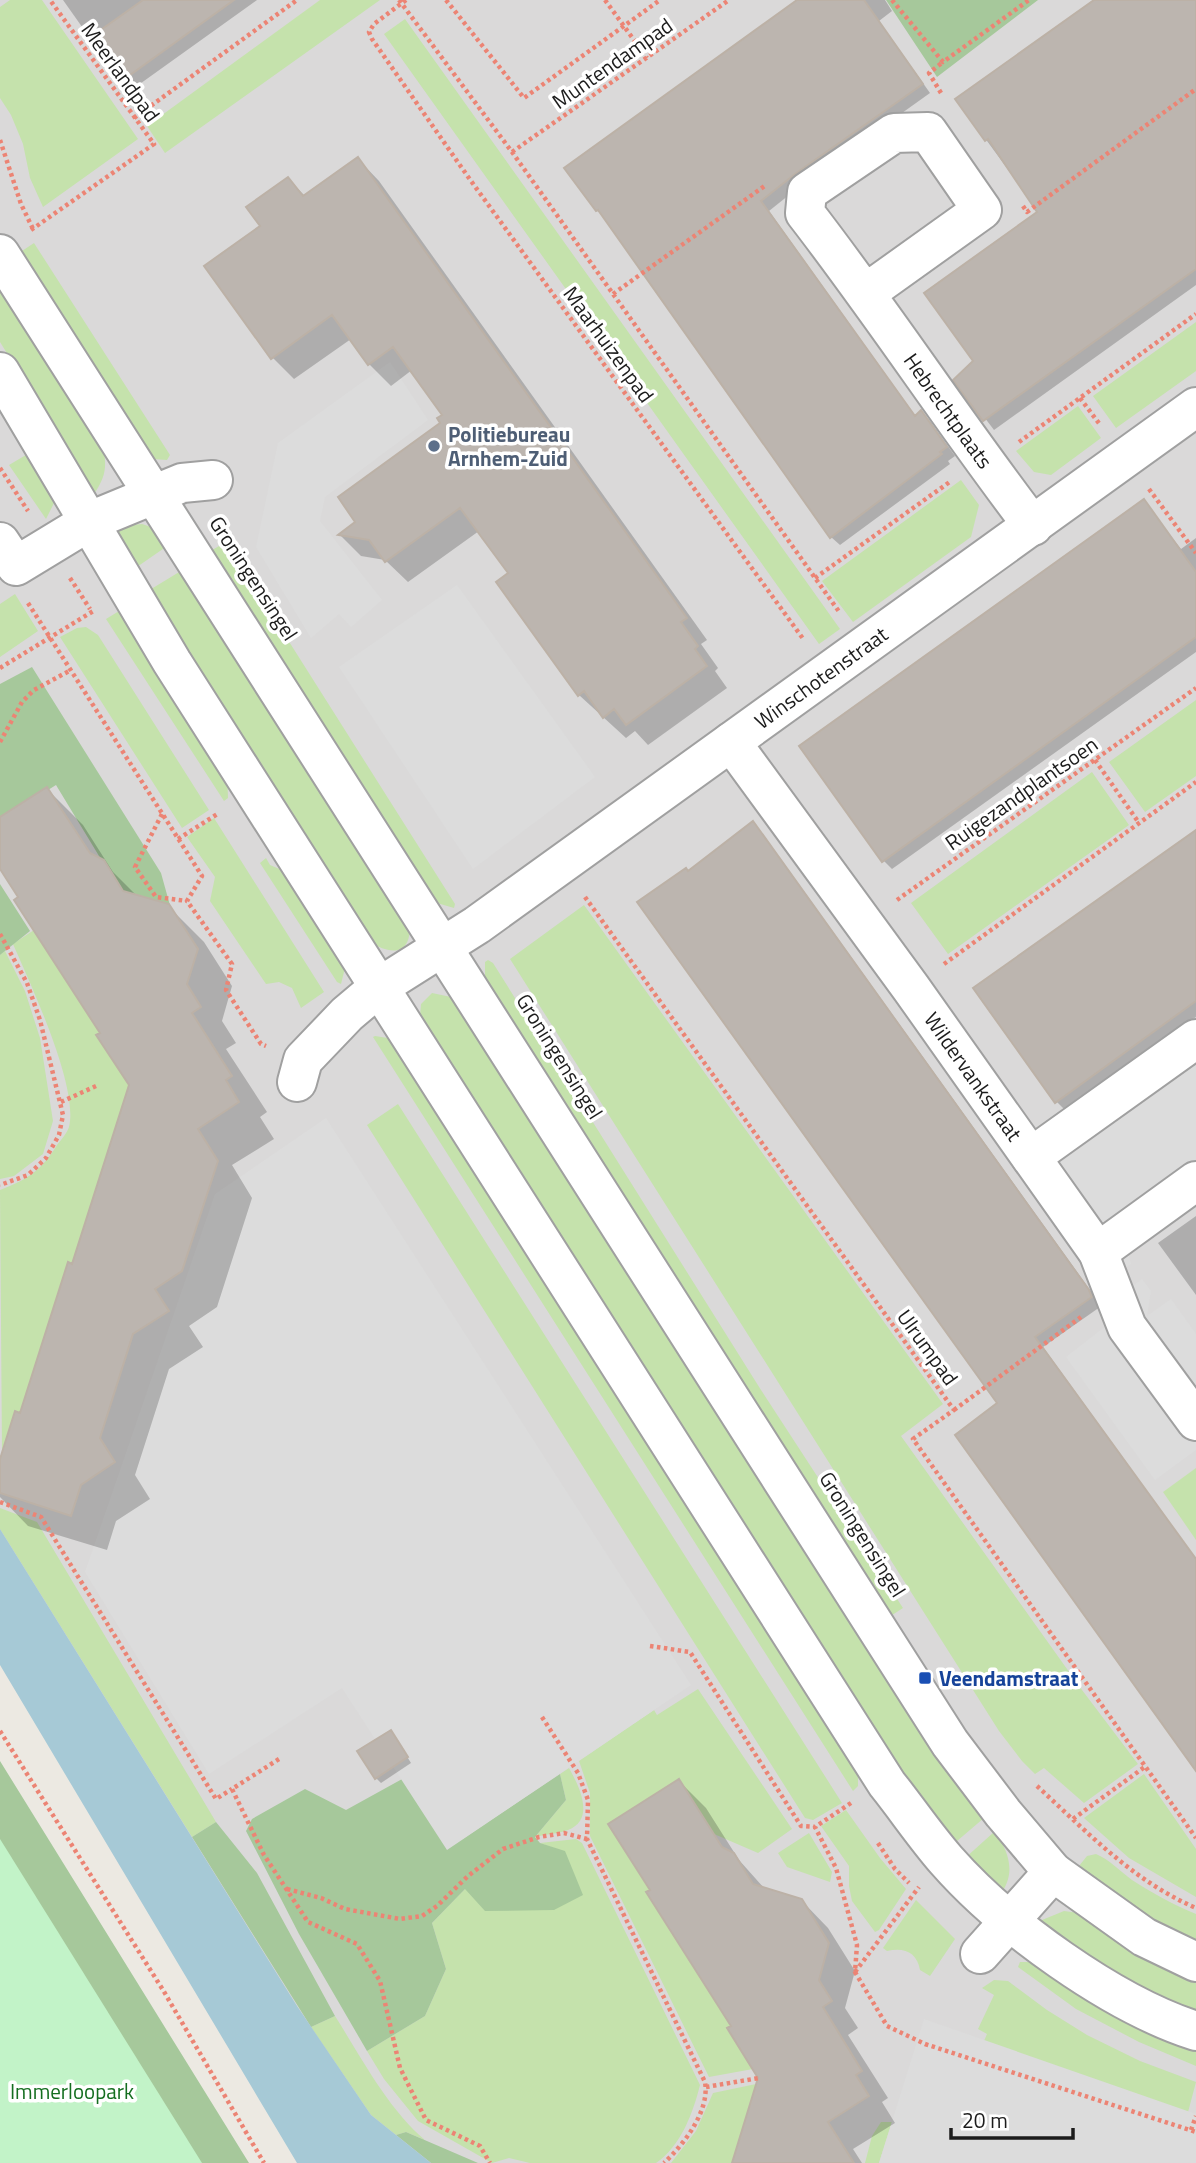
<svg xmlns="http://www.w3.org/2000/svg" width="1196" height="2163" viewBox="0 0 1196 2163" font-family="'Titillium Web',sans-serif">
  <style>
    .residential { fill: #dad9d9 }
    .grass { fill: #c5e2ac }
    .forest { fill: #a6c89b }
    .park { fill: #c2f3c8 }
    .parking { fill: #dcdcdc }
    .water { fill: #a6c9d6 }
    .shadow { fill: #0003 }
    .building { fill: #bcb5af; stroke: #bcb1a6; stroke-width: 2 }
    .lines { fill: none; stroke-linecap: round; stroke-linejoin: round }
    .minor-casing { stroke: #a0a0a0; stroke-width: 42 }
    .path { stroke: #ec8474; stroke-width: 4.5; stroke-dasharray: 3.5 3.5; stroke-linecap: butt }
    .minor { stroke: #fff; stroke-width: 38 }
    .service-dot { fill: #5c6f8a; stroke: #fff; stroke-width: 2.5 }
    .transit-dot { fill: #1a4fb4; stroke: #fff; stroke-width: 2.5 }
    .labels { text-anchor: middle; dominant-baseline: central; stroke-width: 7; stroke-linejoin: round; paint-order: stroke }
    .street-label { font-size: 21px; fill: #1c1c1c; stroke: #fff }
    .service-label { font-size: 21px; font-weight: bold; fill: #4e5e75; stroke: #fff; text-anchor: start }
    .transit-label { font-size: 21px; font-weight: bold; fill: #164399; stroke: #fff; text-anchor: start }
    .park-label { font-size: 21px; fill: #156e20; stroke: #fff }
  </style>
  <rect width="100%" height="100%" fill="#ece9e2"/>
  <!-- residential -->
  <path class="residential" d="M0 0H1196V2163H373L0 1565Z"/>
  <!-- grass -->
  <path class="grass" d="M10 0H42L138 139 43 207 30 178 23 144 11 115 0 98V7Z
    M320 0H380L165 153 147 126Z
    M405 19 840 629 819 644 384 34Z
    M34 243 170 455 167 460 153 459 16 255Z
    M0 269 103 446C107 467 106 476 94 494L0 342Z
    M1196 322V371L1116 428 1093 396Z
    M1078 406 1101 438 1051 475 1034 472 1016 451Z
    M31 452 57 497 46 519 9 465Z
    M961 480 979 505 971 537 853 622 822 581Z
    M142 524 154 528 173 542 134 569 115 530 122 526Z
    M226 542 455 904 454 908 437 903 207 553Z
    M189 566 410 924C411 961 385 953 364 938L143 594Z
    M15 594 38 631 0 657V604Z
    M124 608 227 771 228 798 224 801 106 619Z
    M86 627 98 635 209 810 182 828 60 637 77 628Z
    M1196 700V776L1145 812 1109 762Z
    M1092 772 1129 825 948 954 911 903Z
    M214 818 324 992 301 1008 292 988 279 982 266 984 210 901 215 877 187 837Z
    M266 858 270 865 296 876 346 964 341 984 337 982 260 863Z
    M584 905 943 1404 901 1436 1082 1690 1138 1764 1084 1803 1044 1768 1035 1774 1022 1761 999 1731 510 959Z
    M34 930 100 1033 97 1036 129 1085 72 1264 68 1263 20 1413 16 1411 2 1454 0 1190C28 1179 41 1171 57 1145 61 1140 67 1133 69 1127 79 1087 30 983 13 944Z
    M5 951 25 991 40 1038 53 1121 43 1154 14 1176 0 1179V955Z
    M488 960 493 963 761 1390 903 1608 886 1619 485 979V962Z
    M432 993 451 997 463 1002 984 1818 950 1847 922 1812 420 1016 421 1004Z
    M375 1036 394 1039 858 1758V1786L853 1791 373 1037Z
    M398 1104 842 1803 813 1820 805 1818 367 1125Z
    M1196 1468V1540L1163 1492Z
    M0 1508 37 1522 216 1822 192 1837 0 1529Z
    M698 1689 792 1829 758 1853 714 1834 679 1779 608 1824 650 1890 647 1892 731 2026 727 2029 753 2069 709 2077 590 1836V1793L579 1761 654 1710 657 1715Z
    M569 1768C579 1786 596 1819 568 1830 558 1834 546 1834 535 1837L566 1800 560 1774Z
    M1144 1774 1196 1849V1897L1129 1858 1084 1818Z
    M846 1810 880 1858 906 1889 879 1930 875 1932 852 1901 849 1886V1866L821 1826Z
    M994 1832H996C1008 1852 1016 1871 1002 1892L964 1859Z
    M809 1833 832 1872 830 1882 787 1867 778 1853Z
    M576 1839 582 1843 700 2085C693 2113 681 2146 656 2163H530L509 2158 492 2163 418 2121 384 2079 367 2051 425 2016 446 1969 432 1923 465 1889 565 1852 540 1843Z
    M1096 1854C1110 1860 1120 1871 1132 1880 1152 1893 1174 1905 1196 1914V1949L1075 1871 1087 1856Z
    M916 1900 955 1939 930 1976 920 1970C917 1952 904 1947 887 1951L883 1948Z
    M1064 1911 1079 1913 1196 1978V2015L1148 1995 1042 1925V1920Z
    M1020 1962H1041L1196 2042V2066L1139 2042 1076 2009 1018 1967Z
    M994 1980 1008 1981 1047 2010 1087 2035 1140 2061 1196 2082 1187 2116 984 2041 987 2034 978 2029 994 1995 982 1988Z
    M335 2016C361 2057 388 2109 425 2140L406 2132 396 2135 371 2115 311 2027Z
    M756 2084 732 2163H671L696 2131 713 2093Z
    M881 2122H892L879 2163H865L872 2136Z"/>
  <!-- forest -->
  <path class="forest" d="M886 0H1038L937 77Z
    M32 667 161 873 171 909 159 955 56 785 0 820V684Z
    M0 884 30 931 0 955Z
    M0 1761 249 2163H0Z
    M413 1773 461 1840 560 1774 566 1800 535 1837 540 1843 565 1851 583 1895 554 1910 485 1911 465 1889 432 1923 446 1969 425 2016 367 2051 299 1934 246 1831 252 1819 305 1789 346 1810Z
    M216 1822 257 1873 335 2016 311 2027 192 1837Z
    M406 2132 478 2163H431L396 2135Z"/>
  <!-- park -->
  <path class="park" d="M0 1839 202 2163H0Z"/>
  <!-- parking -->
  <path class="parking" d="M390 362 428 420 325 497 320 521 382 600 351 627 339 614 311 638 256 547 278 443Z
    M457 585 595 777 473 869 339 667Z
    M1196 1015V1200L1132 1246 1129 1256 1131 1264 1101 1286 1003 1150Z
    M326 1118 691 1685 447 1850 342 1688 209 1774 85 1572 215 1194Z
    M1142 1279 1151 1291 1147 1316 1171 1299 1196 1334V1450L1155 1480 1066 1357 1111 1322 1112 1302Z
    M924 2019 1196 2114V2163H879Z"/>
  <!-- water -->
  <path class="water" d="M0 1529 297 2006 371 2115 431 2163H297L0 1665Z"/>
  <!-- shadow -->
  <path class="shadow" d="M63 0H257L130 91 121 82Z
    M800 0H885L892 11 879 21 930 93 804 183 769 211 916 417 921 412 930 421 955 456 948 461 950 464 840 545 831 537 607 220 597 210Z
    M1096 0H1196V285L994 430 956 380 975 362 1039 212 957 100Z
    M358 159 379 181 707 640 701 644 718 668 715 671 727 688 648 745 635 731 626 738 579 695 498 582 510 574 479 531 408 582 385 560 361 556 340 535 358 523 442 423 444 415 412 370 391 386 369 364 351 339 294 379 273 358 207 266 263 227 288 179 305 196Z
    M1144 502 1181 549 1196 538V652L892 869 883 860Z
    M47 789 83 825 113 872 138 897 168 906 204 942 232 986 222 1021 236 1043 226 1049 267 1112 260 1117 274 1139 232 1165 252 1198 217 1307 189 1326 203 1347 169 1369 135 1475 150 1499 116 1521 107 1550 28 1526 0 1497V1466L21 1415 73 1266 131 1085 0 865V820Z
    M753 824 762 833 1098 1301 1100 1307 1043 1347 1196 1559V1768L999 1404 688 873Z
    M1196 831V1017L1066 1111 1057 1102Z
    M1196 1216V1295L1158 1243Z
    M395 1737 411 1763 381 1783 376 1778Z
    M679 1781 706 1808 739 1860 765 1889 801 1900 828 1928 855 1971 845 2008 858 2028 848 2035 888 2098 882 2102 895 2123 853 2149 862 2163H734L760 2078 733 2026 652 1890Z"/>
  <!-- building -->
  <path class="building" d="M143 0H234L119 83 88 39Z
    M797 0H864L923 84 795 174 761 201 915 416 921 410 947 447 940 452 942 454 830 538 598 210 596 211 564 168Z
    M1094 0H1196V269L983 421 953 380 973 361 924 293 1037 212 988 139 985 141 955 99Z
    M358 157 687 618 681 622 698 646 695 649 707 666 626 725 614 709 603 718 584 691 578 696 496 582 508 573 460 508 385 562 369 540 338 535 355 522 338 497 440 423 437 418 442 415 393 347 368 365 332 315 271 359 204 266 260 226 246 207 288 177 303 196Z
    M1144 499 1196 572V637L882 862 799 746Z
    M47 787 90 853 104 860 123 891 169 904 198 949 187 984 201 1007 192 1013 232 1076 226 1080 239 1102 198 1129 218 1161 182 1271 155 1289 169 1311 133 1334 100 1438 115 1462 81 1485 71 1516 0 1493V1459L15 1411 20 1413 68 1262 72 1264 129 1085 96 1035 100 1033 14 900 18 897 0 869V817Z
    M753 821 1089 1290 1092 1297 1035 1337 1196 1559V1771L955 1435 997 1403 637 902 686 868 688 871Z
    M1196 830V1001L1055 1103 973 988Z
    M391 1730 408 1757 375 1779 357 1751Z
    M679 1779 722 1847 734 1853 753 1884 802 1899 829 1943 819 1980 832 2001 823 2007 862 2071 856 2075 869 2096 828 2122 854 2163H732L758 2078 727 2028 731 2026 646 1892 650 1890 608 1824Z"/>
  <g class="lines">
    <!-- minor casing -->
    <g class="minor-casing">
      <g id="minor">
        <path d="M0 254 950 1743 1003 1813 1053 1872 1144 1937 1196 1962"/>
        <path id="s1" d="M866 293 982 210 928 132 894 133 807 192 805 213C884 315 954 423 1033 526"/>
        <path d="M0 372 172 662 887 1784C907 1809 925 1836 946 1860 1004 1926 1112 2004 1196 2031"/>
        <path d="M0 542 16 566 90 521 182 483 213 480"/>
        <path id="s2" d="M731 742 911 988 1098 1252 1127 1327 1196 1421"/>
        <path id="s3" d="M297 1082 303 1060 347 1014 379 987 477 925 1196 407"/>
        <path d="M1031 1157 1196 1039"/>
        <path d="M1098 1252 1196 1181"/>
        <path d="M980 1954 1053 1872"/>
      </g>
    </g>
    <!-- path -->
    <path class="path" d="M399 0 512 152 840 613
      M406 0 374 24 369 32 372 39 471 181 804 640
      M446 0 524 98 660 0
      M605 0 647 58
      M892 0 943 62 1029 0
      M941 93 929 73 943 62
      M134 118 297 0
      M0 140 21 204 33 229
      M512 152 729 0
      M1023 206 1027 212 1196 89
      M31 230 154 144 50 0
      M613 294 766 185
      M1080 398 1101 426
      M1019 442 1196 314
      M0 468 28 511
      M1149 489 1196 553
      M70 578 90 609
      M815 578 951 481
      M28 603 202 876 187 901 232 964 226 990 261 1044 266 1046
      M0 668 95 610
      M0 742 22 702 34 690 71 670
      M1095 760 1139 823
      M162 814 135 867 156 897 187 901
      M178 839 219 813
      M585 897 954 1410 913 1439 1196 1838
      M897 900 1196 688
      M0 934 27 983 40 1020 63 1115 59 1135 46 1158 28 1175 0 1185
      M944 964 1196 782
      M61 1102 96 1086
      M954 1410 1081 1317
      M0 1502 41 1517 216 1799 232 1789
      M650 1646 690 1652 801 1826 815 1827
      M542 1717 578 1773 588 1800 587 1839 705 2082C710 2111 684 2144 664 2163
      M0 1731 163 1990 264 2163
      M279 1759 232 1789 264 1855 308 1922 357 1944 380 1981 400 2068 426 2120 480 2146 490 2163
      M1037 1786C1086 1831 1133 1881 1196 1908
      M851 1803 815 1827 836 1868 857 1945 855 1972 887 2026 925 2044 1196 2132
      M1073 1819 1146 1766
      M878 1843 895 1869 909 1883
      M287 1889 321 1898 345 1909 400 1919 422 1916 437 1906 468 1876 503 1849 539 1837 564 1833 587 1839
      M855 1972 919 1887
      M706 2087 759 2078
      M1191 2130 1196 2116"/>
    <!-- minor -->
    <use href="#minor" class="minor"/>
  </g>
  <!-- markers -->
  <circle class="service-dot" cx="434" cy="446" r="7"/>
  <rect class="transit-dot" x="918" y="1671" width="14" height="14" rx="3.5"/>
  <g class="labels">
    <!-- street labels -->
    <g class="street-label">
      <text transform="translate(612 63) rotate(-35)">Muntendampad</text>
      <text transform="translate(121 72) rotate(54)">Meerlandpad</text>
      <text transform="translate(609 344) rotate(54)">Maarhuizenpad</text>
      <text stroke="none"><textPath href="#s1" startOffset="642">Hebrechtplaats</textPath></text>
      <text transform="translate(254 578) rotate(57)">Groningensingel</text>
      <text stroke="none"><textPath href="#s3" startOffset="668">Winschotenstraat</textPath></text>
      <text transform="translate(1021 793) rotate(-35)">Ruigezandplantsoen</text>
      <text transform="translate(560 1056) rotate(58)">Groningensingel</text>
      <text stroke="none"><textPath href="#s2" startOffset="413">Wildervankstraat</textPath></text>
      <text transform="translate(928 1347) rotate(54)">Ulrumpad</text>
      <text transform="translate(863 1534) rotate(58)">Groningensingel</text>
    </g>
    <!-- service labels -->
    <g class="service-label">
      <text x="448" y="434">Politiebureau<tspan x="448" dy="24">Arnhem-Zuid</tspan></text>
    </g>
    <!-- transit labels -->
    <g class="transit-label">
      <text x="939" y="1678">Veendamstraat</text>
    </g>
    <!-- park labels -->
    <g class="park-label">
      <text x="72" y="2091">Immerloopark</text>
    </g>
  </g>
  <!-- scale -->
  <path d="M951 2128v10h122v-10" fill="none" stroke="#1c1c1c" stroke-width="3.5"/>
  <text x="962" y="2128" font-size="21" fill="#1c1c1c" stroke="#ffffff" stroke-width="5" paint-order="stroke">20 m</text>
</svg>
